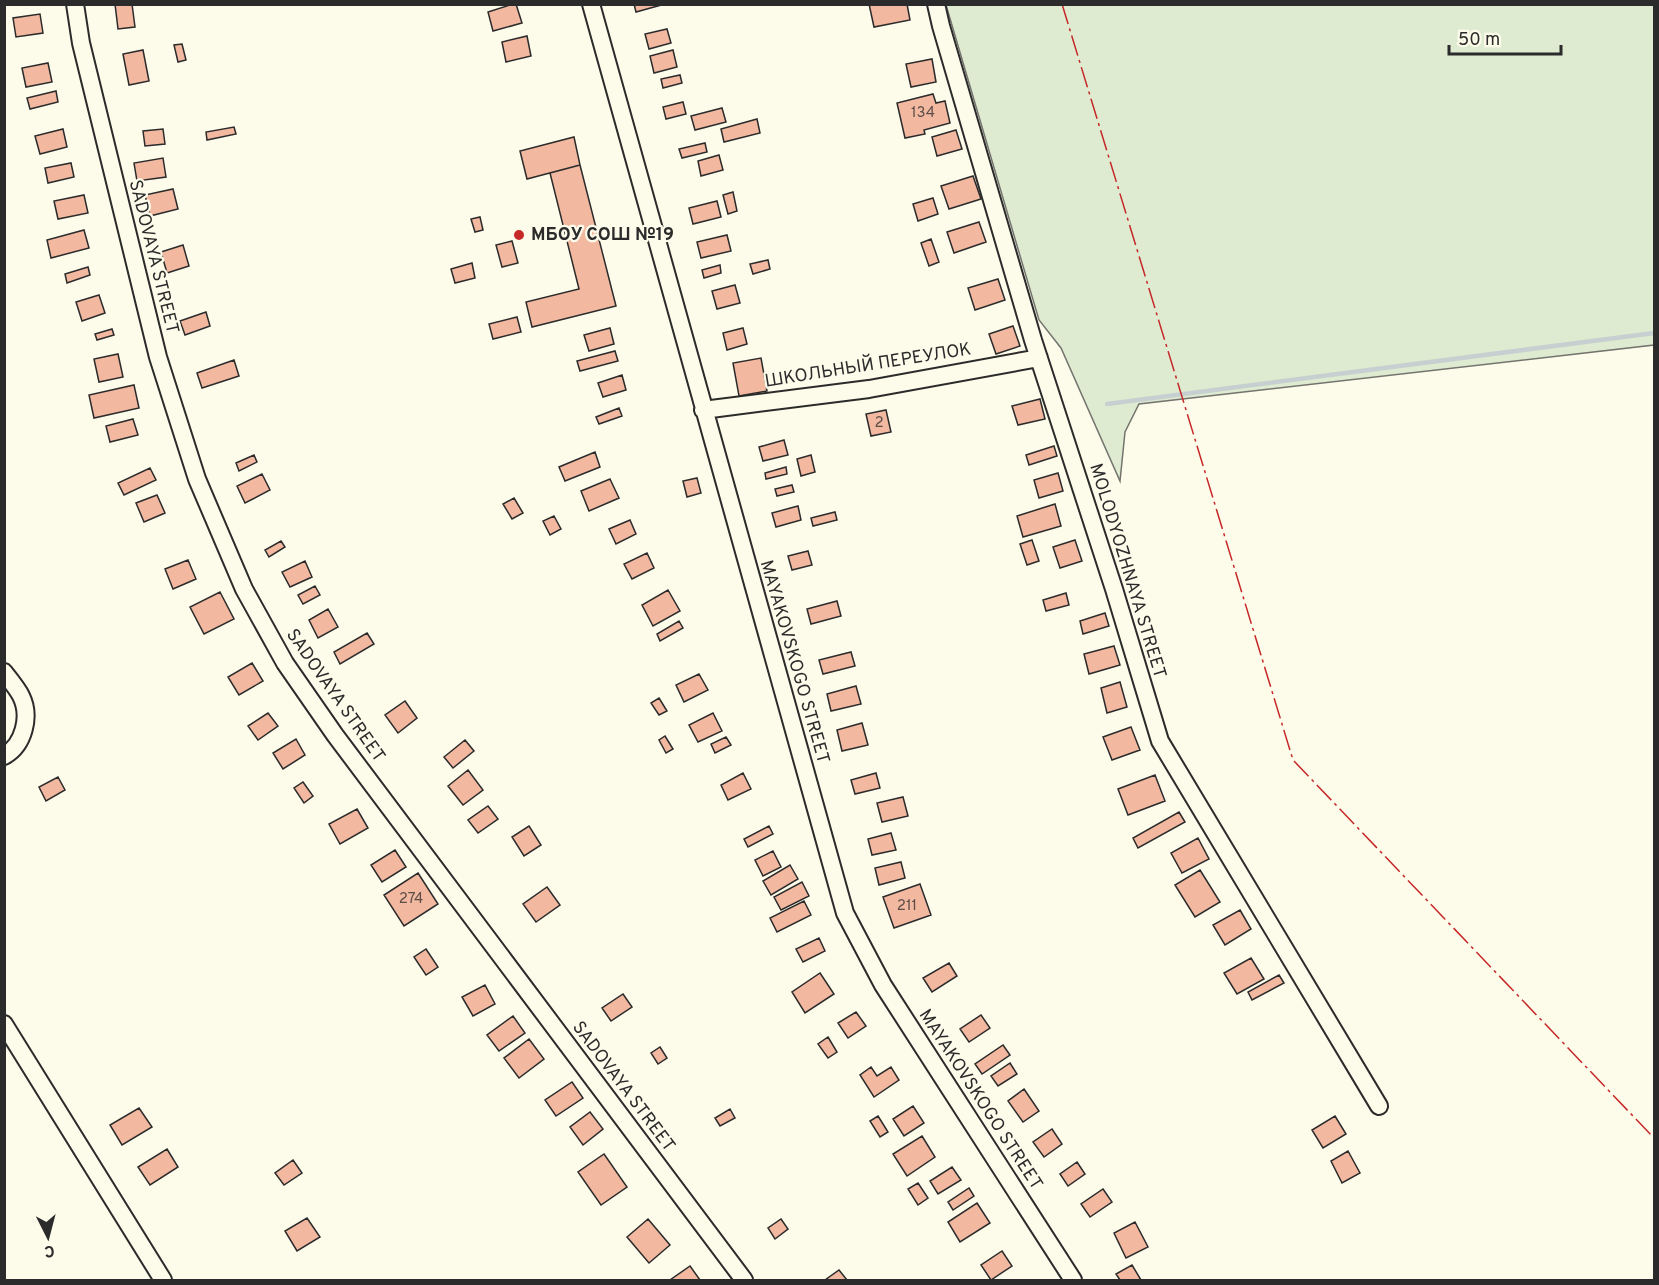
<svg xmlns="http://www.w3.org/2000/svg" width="1659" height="1285" viewBox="0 0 1659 1285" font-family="Overpass,sans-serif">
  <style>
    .green { fill: #deebd1; stroke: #74746e; stroke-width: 1.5 }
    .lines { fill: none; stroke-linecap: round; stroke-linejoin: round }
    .stream { stroke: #c7d0d0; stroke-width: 4.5 }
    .building { fill: #f2b8a0; stroke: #2b2b2b; stroke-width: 1.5 }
    .minor-casing { stroke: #2b2b2b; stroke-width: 20 }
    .minor { stroke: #fdfbea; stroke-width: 16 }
    .power { stroke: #c62828; stroke-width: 1.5; stroke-dasharray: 21 4.5 3 4.5; stroke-linecap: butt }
    .poi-dot { fill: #c62828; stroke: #fdfbea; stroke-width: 2 }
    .labels { text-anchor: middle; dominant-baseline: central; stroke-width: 4.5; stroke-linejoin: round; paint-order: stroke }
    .number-label { font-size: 15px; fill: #5d4e48 }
    .poi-label { font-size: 18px; font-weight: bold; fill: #2b2b2b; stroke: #fdfbea; text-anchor: start }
    .street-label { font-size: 18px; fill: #2b2b2b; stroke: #fdfbea }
  </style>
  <rect width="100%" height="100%" fill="#fdfbea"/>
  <!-- green -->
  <path class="green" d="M946 5H1654V345L1139 404 1125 432 1120 481 1061 348 1039 320Z"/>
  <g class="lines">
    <!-- stream -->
    <path class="stream" d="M1107 404 1654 333"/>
  </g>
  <!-- building -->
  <path class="building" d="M115 4H132L135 27 118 29Z
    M513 4H516L522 23 493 31 488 12Z
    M634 4H665L636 12Z
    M869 4H907L910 20 874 27Z
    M40 14 43 33 16 37 13 18Z
    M667 29 671 43 649 49 645 34Z
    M527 36 531 56 506 62 502 42Z
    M182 44 186 60 178 62 174 45Z
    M143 50 149 81 129 85 123 54Z
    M673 50 677 67 654 73 650 56Z
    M932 59 936 82 911 87 906 64Z
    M48 63 52 82 26 87 22 68Z
    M680 75 682 83 663 88 661 79Z
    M56 91 58 102 30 109 27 98Z
    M933 94 936 103 945 101 950 123 924 130 925 134 905 138 897 103Z
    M683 102 686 114 666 119 663 107Z
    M722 108 726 122 695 130 691 116Z
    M757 119 760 133 724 142 721 129Z
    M234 127 236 134 207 140 206 132Z
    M63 129 67 147 40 154 35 136Z
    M163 129 165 144 145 146 143 131Z
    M956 130 962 149 937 156 932 137Z
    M574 137 580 165 527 179 520 151Z
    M705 143 707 152 682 158 679 149Z
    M719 155 723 170 701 176 698 161Z
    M163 158 166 177 137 181 134 163Z
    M71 163 74 177 48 183 45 168Z
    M580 165 616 306 532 327 526 302 579 289 550 173Z
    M973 176 981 199 949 209 941 186Z
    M173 189 178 209 150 216 145 195Z
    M733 192 737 211 728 214 723 195Z
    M84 195 88 213 58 219 54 201Z
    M933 198 938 214 918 221 913 204Z
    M717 201 721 217 693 224 689 208Z
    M480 217 483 230 475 232 471 219Z
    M979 222 986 242 954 253 947 232Z
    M84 230 89 248 51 258 47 240Z
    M727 235 731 251 701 258 697 242Z
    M931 239 939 262 929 266 921 243Z
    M512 241 518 263 502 267 496 245Z
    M183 245 189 266 167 273 161 252Z
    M768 260 770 269 753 274 750 264Z
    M472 263 475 278 455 283 451 269Z
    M720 265 721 273 704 278 702 270Z
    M88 267 90 275 67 283 65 274Z
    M998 279 1005 300 975 310 968 288Z
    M735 285 740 303 717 309 712 291Z
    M99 295 105 313 82 321 76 302Z
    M206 312 210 326 185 335 180 321Z
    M517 317 521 332 493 339 489 324Z
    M1013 326 1020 346 996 354 989 334Z
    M610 328 614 344 589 351 584 335Z
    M743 328 747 344 727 350 723 333Z
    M112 329 114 335 97 340 95 334Z
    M615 351 618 361 580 371 577 361Z
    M118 354 123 377 99 382 94 359Z
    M761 358 767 391 739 396 733 363Z
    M234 360 239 376 202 388 197 373Z
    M622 375 626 390 603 397 598 383Z
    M134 385 139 408 94 418 89 395Z
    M1040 399 1045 419 1018 425 1012 406Z
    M619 408 622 416 599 424 596 417Z
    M886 410 891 432 871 436 866 414Z
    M133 419 138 435 110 442 106 426Z
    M784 440 788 455 763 461 759 447Z
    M1054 446 1057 456 1029 465 1026 455Z
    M595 452 600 467 565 481 559 467Z
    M254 455 257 462 239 471 236 463Z
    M811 455 815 472 801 476 797 459Z
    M786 467 787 474 766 479 765 473Z
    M150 468 156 480 124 495 118 483Z
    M1058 473 1063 491 1039 498 1034 480Z
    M262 474 270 490 245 503 237 486Z
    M697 478 701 493 687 497 683 481Z
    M610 479 619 498 589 511 581 491Z
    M792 485 794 492 777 496 775 489Z
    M157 495 165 513 144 522 136 503Z
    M514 498 523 513 512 519 503 504Z
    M1055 504 1061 526 1023 537 1017 516Z
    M798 506 801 520 776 527 772 513Z
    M835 512 837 520 813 526 811 518Z
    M554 516 561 529 550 535 543 521Z
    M630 520 636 534 616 544 609 529Z
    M1032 540 1039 561 1027 565 1020 544Z
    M1075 540 1082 561 1060 568 1053 547Z
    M281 541 285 547 269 557 265 550Z
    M808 551 812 565 792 570 788 556Z
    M647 553 654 568 632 579 624 564Z
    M188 560 196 579 173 589 165 569Z
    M305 561 312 577 290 587 282 572Z
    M315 586 320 595 303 604 298 595Z
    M668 590 680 611 653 626 642 605Z
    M220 592 234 619 204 634 190 607Z
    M1066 593 1069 605 1046 611 1043 600Z
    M837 601 841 616 811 624 807 609Z
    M328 609 338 627 318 638 309 620Z
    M1105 613 1109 626 1083 634 1080 621Z
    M679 621 683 628 660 641 657 634Z
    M367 633 374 644 340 664 334 652Z
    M1114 646 1120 665 1089 674 1084 654Z
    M851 652 855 666 823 674 819 660Z
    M252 663 263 681 239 695 228 677Z
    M699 674 708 690 684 702 676 685Z
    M1120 682 1127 707 1107 713 1101 688Z
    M856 686 861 704 831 711 827 694Z
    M659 698 667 711 659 715 651 703Z
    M405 701 417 718 398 733 385 715Z
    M268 713 278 726 258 740 248 726Z
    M713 713 722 731 698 742 689 725Z
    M862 723 868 745 842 751 837 730Z
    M1131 727 1140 750 1112 760 1103 737Z
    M665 736 673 749 666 753 659 740Z
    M726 737 731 745 715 753 711 744Z
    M296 739 305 755 283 769 273 753Z
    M465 740 474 751 453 768 444 757Z
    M468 770 483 790 463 805 448 786Z
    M743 773 751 789 728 800 721 785Z
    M876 773 880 788 855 794 851 780Z
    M1155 775 1165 801 1128 815 1118 789Z
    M58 777 65 790 46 801 39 787Z
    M303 782 313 796 304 803 294 788Z
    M903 797 908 816 882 822 877 803Z
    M488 806 498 819 478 833 468 820Z
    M357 809 368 828 340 844 329 824Z
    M1179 812 1185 822 1138 848 1133 838Z
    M529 826 541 845 524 856 512 837Z
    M769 826 773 834 748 847 744 839Z
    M891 833 896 850 872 855 868 839Z
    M1198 838 1209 859 1182 873 1171 853Z
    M395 850 406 867 382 882 371 865Z
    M773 851 781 867 763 876 755 860Z
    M901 862 905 878 879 885 875 868Z
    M790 865 798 879 771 895 763 881Z
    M1200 870 1220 902 1195 917 1175 885Z
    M418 873 438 904 404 926 384 895Z
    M802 882 809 896 781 910 774 897Z
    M920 884 931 915 894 928 883 897Z
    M547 887 560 905 536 922 523 904Z
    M804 901 811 915 777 932 770 918Z
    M1240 910 1251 929 1225 945 1213 925Z
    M819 938 825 951 803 962 796 949Z
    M426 949 438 967 426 975 414 957Z
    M1251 958 1264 979 1237 994 1224 973Z
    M949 963 957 976 932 992 923 978Z
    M820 973 834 994 805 1013 792 992Z
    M1279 975 1284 983 1252 1000 1248 992Z
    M485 985 495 1004 473 1016 462 997Z
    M623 994 632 1007 611 1021 602 1008Z
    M856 1012 866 1026 848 1038 838 1023Z
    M981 1015 990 1028 969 1042 960 1029Z
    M513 1016 525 1033 499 1051 487 1035Z
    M828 1037 837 1052 828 1058 818 1044Z
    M529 1039 544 1059 519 1078 504 1058Z
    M1003 1045 1010 1055 982 1074 975 1064Z
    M660 1047 667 1058 658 1064 651 1053Z
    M1010 1063 1017 1074 998 1086 991 1076Z
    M871 1067 877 1076 891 1067 899 1080 874 1097 860 1075Z
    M572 1082 583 1098 556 1116 545 1100Z
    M1024 1089 1039 1111 1023 1122 1008 1101Z
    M913 1106 924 1123 904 1136 893 1119Z
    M139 1108 152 1127 122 1145 110 1125Z
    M730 1109 735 1118 720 1126 715 1118Z
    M590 1112 603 1129 583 1145 570 1127Z
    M878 1116 888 1132 880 1137 870 1121Z
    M1335 1116 1346 1134 1323 1148 1312 1130Z
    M1052 1129 1062 1144 1044 1157 1033 1142Z
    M922 1136 935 1157 907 1176 893 1154Z
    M167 1149 178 1167 150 1185 138 1167Z
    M1348 1151 1360 1173 1342 1183 1331 1161Z
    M604 1154 627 1187 601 1205 578 1172Z
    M293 1160 302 1173 284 1185 275 1173Z
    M1077 1162 1085 1174 1068 1186 1060 1174Z
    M952 1167 961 1180 938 1194 930 1181Z
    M918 1183 928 1198 918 1205 908 1189Z
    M969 1188 974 1196 953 1210 948 1202Z
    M1103 1189 1112 1202 1090 1217 1081 1204Z
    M977 1203 990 1223 960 1242 948 1222Z
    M307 1218 320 1237 297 1251 285 1231Z
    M648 1219 670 1245 649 1263 627 1237Z
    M781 1219 788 1229 775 1239 768 1228Z
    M1135 1222 1148 1247 1126 1258 1114 1233Z
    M1002 1251 1012 1266 991 1280 981 1265Z
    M1132 1265 1141 1280H1120L1116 1274Z
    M690 1266 700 1280H670Z
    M839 1270 847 1280H825Z"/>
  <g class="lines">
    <!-- minor casing -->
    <g class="minor-casing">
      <path id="minor" d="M75 4 81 43 158 357 197 479 244 589 285 663 335 735 744 1280
        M591 4 845 913 883 985 1073 1280
        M936 4 941 26 1033 340 1114 589 1160 741 1379 1106
        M703 410 869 389 1039 358
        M4 672C10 680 17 688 21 696 31 716 24 745 4 756
        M4 1024 163 1280"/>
    </g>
    <!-- minor -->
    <use href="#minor" class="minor"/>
    <!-- power -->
    <path class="power" d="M1062 4 1293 760 1654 1138"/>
  </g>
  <!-- markers -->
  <circle class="poi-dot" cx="519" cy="235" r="6"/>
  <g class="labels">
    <!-- number labels -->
    <g class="number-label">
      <text x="923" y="113">134</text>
      <text x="879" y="423">2</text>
      <text x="411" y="899">274</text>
      <text x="907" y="906">211</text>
    </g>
    <!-- poi labels -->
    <g class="poi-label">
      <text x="531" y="235">МБОУ СОШ №19</text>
    </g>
    <!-- street labels -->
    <g class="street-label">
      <text transform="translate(153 257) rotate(76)">SADOVAYA STREET</text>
      <text transform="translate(868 366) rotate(-9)">ШКОЛЬНЫЙ ПЕРЕУЛОК</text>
      <text transform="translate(1127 571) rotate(73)">MOLODYOZHNAYA STREET</text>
      <text transform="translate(794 662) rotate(74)">MAYAKOVSKOGO STREET</text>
      <text transform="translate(335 696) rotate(55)">SADOVAYA STREET</text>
      <text transform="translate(623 1087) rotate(53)">SADOVAYA STREET</text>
      <text transform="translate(980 1100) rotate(57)">MAYAKOVSKOGO STREET</text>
    </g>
  </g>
  <!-- border -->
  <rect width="1659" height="1285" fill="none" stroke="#2b2b2b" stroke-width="12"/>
  <!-- north arrow -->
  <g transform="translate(48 1237) rotate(174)" stroke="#fdfbea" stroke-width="4.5" paint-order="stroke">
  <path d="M0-4.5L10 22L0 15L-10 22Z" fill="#2b2b2b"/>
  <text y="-9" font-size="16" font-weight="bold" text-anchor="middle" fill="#2b2b2b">С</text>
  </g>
  <!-- scale -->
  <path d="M1449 45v9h112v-9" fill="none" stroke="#2b2b2b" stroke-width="3"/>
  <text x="1458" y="45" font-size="18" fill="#2b2b2b" stroke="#fdfbea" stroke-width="4.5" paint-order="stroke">50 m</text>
</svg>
